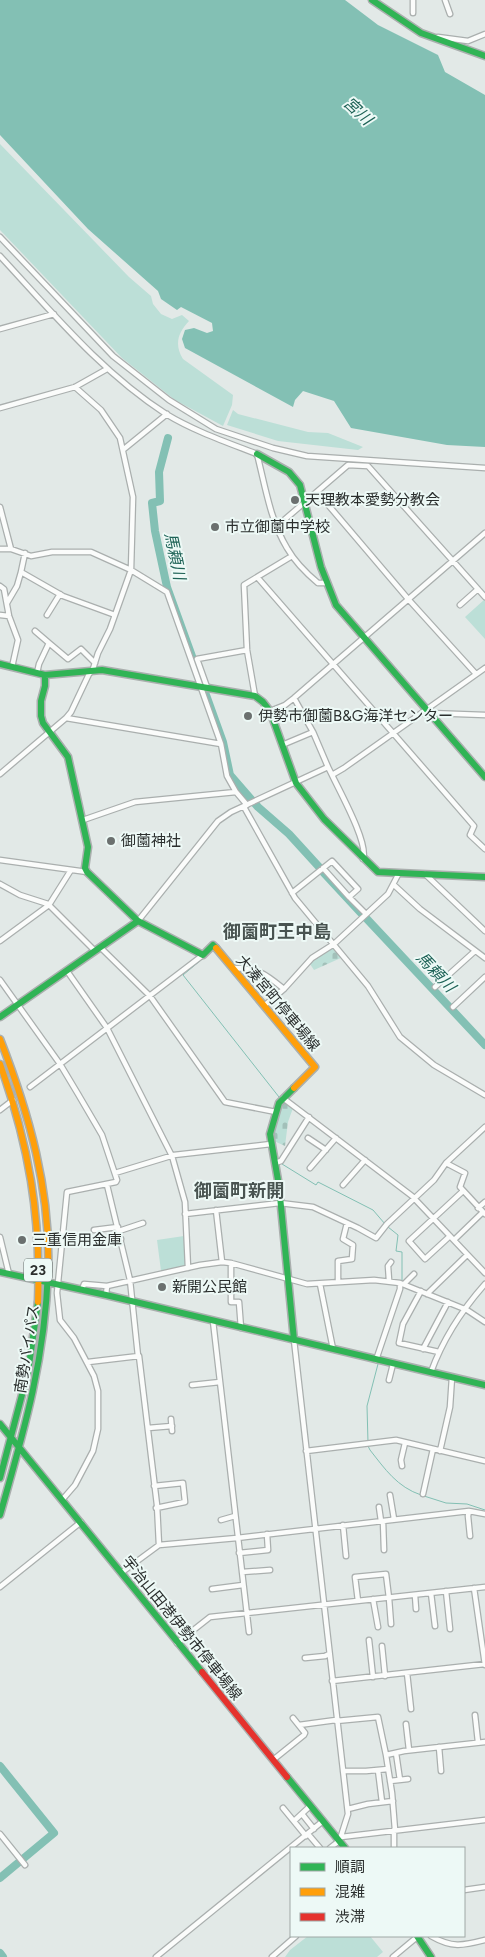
<svg xmlns="http://www.w3.org/2000/svg" width="485" height="1957" viewBox="0 0 485 1957" font-family="Figtree,'Noto Sans JP',sans-serif">
  <style>
    .green { fill: #bcdfd7 }
    .cemetery { fill: url(#cemetery-stones) }
    .water { fill: #83c0b4 }
    .lines { fill: none; stroke-linecap: round; stroke-linejoin: round }
    .stream { stroke: #83c0b4; stroke-width: 1 }
    .river { stroke: #83c0b4; stroke-width: 8 }
    .street-casing { stroke: #aaafae; stroke-width: 7 }
    .fast-casing { stroke: #aaafae; stroke-width: 9 }
    .slow-casing { stroke: #aaafae; stroke-width: 9 }
    .jam-casing { stroke: #aaafae; stroke-width: 9 }
    .street { stroke: #fbfcfb; stroke-width: 4.5 }
    .fast { stroke: #30b455; stroke-width: 6 }
    .slow { stroke: #ff9f0a; stroke-width: 6 }
    .jam { stroke: #e5322d; stroke-width: 6 }
    .poi-dot { fill: #6b706f; stroke: #edf9f6; stroke-width: 2 }
    .labels { text-anchor: middle; dominant-baseline: central; stroke-width: 4; stroke-linejoin: round; paint-order: stroke }
    .shield { fill: #edf9f6; stroke: #656c6a; stroke-width: 1 }
    .shield-label { font-size: 14px; font-weight: bold; fill: #2b2f2e }
    .poi-label { font-size: 15px; fill: #2b2f2e; stroke: #edf9f6; text-anchor: start }
    .street-label { font-size: 15px; fill: #2b2f2e; stroke: #edf9f6 }
    .water-label { font-size: 16px; font-style: italic; fill: #1f6357; stroke: #edf9f6 }
    .quarter-label { font-size: 18px; font-weight: bold; fill: #485350; stroke: #edf9f6 }
  </style>
  <defs>
    <pattern id="cemetery-stones" width="16" height="16" patternUnits="userSpaceOnUse" patternTransform="scale(1.25)"><rect width="16" height="16" fill="#bcdfd7"/><path d="M2 7V4a2 2 0 0 1 4 0v3zM10 15v-3a2 2 0 0 1 4 0v3z" fill="#a2c0b9"/></pattern>
  </defs>
  <rect width="100%" height="100%" fill="#e2e9e7"/>
  <!-- green -->
  <path class="green" d="M0 144 129 277 151 296 153 304 161 314 172 319 182 315 189 321C178 333 174 344 183 359L233 395 232 405 223 426 175 400 122 358 0 230Z
    M233 410 238 414 308 432 328 433 363 447 358 450 278 441 227 425Z
    M485 599V639L465 617Z
    M184 1236 186 1266 161 1271 157 1240Z
    M308 1936H370L383 1952 377 1957H285L290 1950Z"/>
  <!-- cemetery -->
  <path class="cemetery" d="M334 946 343 957 314 970 310 964 313 958Z
    M284 1102 293 1108 288 1122 285 1146 274 1141 273 1139 277 1113Z"/>
  <!-- water -->
  <path class="water" d="M0 0H345L378 25 438 55 445 72 485 95V447L447 445 351 428 334 401 303 391 295 400 293 407 185 348 182 339 185 330 194 328 207 333 213 331 212 323 181 307 177 310 161 299 158 291 88 229 0 135Z"/>
  <g class="lines">
    <!-- stream -->
    <path class="stream" d="M201 960 183 975 279 1097
      M283 1161 282 1164 316 1185 318 1182 373 1210 385 1224
      M388 1227 398 1235 396 1251 402 1252V1281
      M380 1356 403 1285
      M368 1442 367 1406 378 1364
      M368 1446 370 1450C385 1469 397 1487 421 1495
      M424 1496 446 1503 467 1504 485 1510"/>
    <!-- river -->
    <path class="river" d="M168 438 159 472 160 501 152 503 155 531 167 587 201 681
      M205 692 223 742 230 775 258 807 289 834 320 868
      M323 872 361 913
      M366 918 485 1045
      M0 1766 54 1833 0 1878
      M0 1953 3 1957"/>
    <!-- street casing -->
    <g class="street-casing">
      <path id="street" d="M445 0 450 14
        M413 13V0
        M438 37 468 41 485 34
        M0 237 113 356 169 400 216 429 273 448 307 456 485 468
        M0 256C52 312 101 372 166 414 194 431 226 442 257 454 265 485 270 520 287 548 295 562 306 573 318 583H326
        M0 329 54 314
        M0 408 75 387 107 369
        M124 449 167 414
        M318 493 409 600 476 674
        M0 507 11 549
        M276 527 348 465 368 466 485 597
        M0 549H11L31 556 52 552H91L131 570 167 592 221 744 227 776 236 792 135 802 83 820
        M25 553 21 572 63 596 115 615
        M258 578 474 826 470 835 485 849
        M0 586 4 589 9 616 18 640 12 667
        M7 603 17 586 21 572
        M460 605 478 589
        M0 615 9 616
        M47 615 60 594
        M35 631 49 643
        M37 673 39 664 49 643 68 659 81 649 95 663
        M207 687 197 659 247 650
        M255 696 247 650 244 585 292 556
        M294 698 313 732 328 767
        M270 711 285 705 294 698 485 533
        M430 713 485 715
        M66 718 221 744
        M282 745 313 732
        M0 774 66 718 71 712 89 674 93 669 98 653 110 629 131 570 133 497 120 438 101 410 75 387
        M332 775C340 792 369 844 363 859
        M236 792 247 805
        M244 807 295 898 368 986 400 1037 434 1065 485 1095
        M0 860 87 872
        M323 868 349 897
        M425 874 485 931
        M0 884 20 895 48 904 95 951
        M394 885 420 909 485 958
        M292 893 332 861 358 889 349 897 366 914
        M138 921 218 821 231 812 328 767 332 775 344 768 485 668
        M0 941 49 905 71 870
        M100 947 150 996 225 1102 276 1112
        M234 968C260 969 264 973 284 989
        M67 971 107 1028 172 1156 185 1202 188 1268
        M0 980 60 1064 78 1094 102 1135 117 1180 116 1182 67 1192 57 1293 60 1320 74 1338 94 1376 98 1391V1429L93 1451 75 1485 62 1500
        M435 987 475 951
        M265 1005 284 989 312 958 334 944 388 894 399 873
        M453 1007 485 977
        M30 1087 203 955
        M283 1098 412 1196 485 1273
        M0 1110 13 1100
        M308 1138 326 1150
        M275 1163 281 1161 309 1117
        M446 1163 465 1173 460 1187 485 1214
        M310 1168 336 1138
        M115 1173 174 1155 271 1144
        M107 1185 130 1280 138 1356
        M343 1185 365 1160
        M478 1208 485 1202
        M216 1210 222 1262
        M185 1214 280 1203 313 1207 358 1228 376 1238 387 1224 434 1180 446 1163 485 1127
        M94 1230 118 1227
        M119 1231 143 1223
        M450 1236 425 1259 409 1241 463 1191
        M0 1237 9 1274
        M454 1240 483 1212
        M95 1242 121 1239
        M231 1263V1302H239L241 1328
        M389 1280 388 1266 391 1262
        M338 1281V1261L352 1259 353 1245 343 1239 347 1223
        M320 1284 333 1349
        M404 1284 414 1274
        M82 1290 84 1284 107 1286
        M421 1291 403 1324 399 1343 439 1352
        M427 1294 467 1255
        M106 1295 107 1286 200 1265 222 1262 231 1263 307 1284 374 1280 400 1283 467 1310 485 1322
        M213 1321 249 1632
        M294 1340 348 1814 341 1836
        M423 1349 448 1302
        M376 1360 400 1289V1283
        M88 1362 139 1356 157 1505 159 1545
        M431 1372C443 1339 461 1311 485 1284
        M389 1380 393 1364
        M192 1385 220 1382
        M171 1419 172 1431
        M148 1428 172 1426
        M306 1451 396 1440 485 1461
        M440 1451 450 1407 452 1377
        M402 1466 401 1460 405 1443
        M154 1486 183 1483 185 1502 156 1508
        M423 1494 433 1449
        M390 1495 394 1519
        M379 1507 381 1521
        M469 1511 468 1516 470 1536
        M221 1520 235 1516
        M383 1521 384 1550
        M343 1525 346 1556
        M239 1553 268 1550 267 1534
        M242 1572 270 1570
        M121 1573 159 1545 237 1538 469 1511 485 1514
        M0 1587 81 1522
        M474 1588 485 1665
        M212 1589 243 1585
        M446 1591 450 1629
        M431 1593 435 1626
        M415 1595 416 1609
        M389 1598 391 1624
        M373 1599 378 1627
        M358 1601 355 1577 386 1574 389 1598
        M369 1640 373 1677
        M177 1643 210 1617 485 1587
        M382 1646 385 1676
        M305 1658 325 1656 329 1654
        M407 1673 411 1709
        M332 1681 485 1664
        M475 1715 478 1742
        M336 1721 378 1717 386 1755
        M406 1724 409 1750
        M299 1725 336 1720
        M439 1747 441 1771
        M396 1753 400 1780
        M273 1760 304 1735 305 1733 293 1718
        M378 1770 382 1802
        M343 1771H366L388 1769
        M390 1781 408 1779
        M283 1808 306 1836
        M348 1809 368 1804 393 1801
        M302 1814 314 1829
        M294 1821 308 1808
        M395 1830 392 1793 386 1755 404 1751 485 1742
        M0 1834 25 1865
        M308 1834 320 1848
        M341 1837 485 1820
        M330 1848 339 1841
        M394 1848V1830
        M464 1890 485 1887
        M431 1936C452 1948 462 1946 485 1940
        M156 1957 323 1821
        M272 1957 296 1936
        M393 1957 417 1937"/>
    </g>
    <!-- fast casing -->
    <g class="fast-casing">
      <path id="fast" d="M372 0 421 33 485 56
        M257 454 289 472 300 485 321 567 336 605 485 777
        M0 664 45 675V686L41 701V716L43 723 68 757 88 847 85 868 87 872 138 921 203 955 213 945 216 948
        M45 675 102 670 255 696 263 702 270 711 296 783 324 819 378 872 485 877
        M0 1017 138 921
        M294 1088 279 1103 270 1134 279 1186 294 1340
        M0 1272 106 1295 485 1385
        M0 1424 202 1672
        M0 1478 28 1372 38 1302
        M0 1515C24 1431 45 1360 48 1271
        M287 1777 345 1848
        M417 1936 431 1957"/>
    </g>
    <!-- slow casing -->
    <g class="slow-casing">
      <path id="slow" d="M216 948 315 1067 294 1088
        M0 1039C29 1113 51 1191 48 1271
        M0 1064C29 1144 41 1217 38 1302"/>
    </g>
    <!-- jam casing -->
    <g class="jam-casing">
      <path id="jam" d="M202 1672 287 1777"/>
    </g>
    <!-- street -->
    <use href="#street" class="street"/>
    <!-- fast -->
    <use href="#fast" class="fast"/>
    <!-- slow -->
    <use href="#slow" class="slow"/>
    <!-- jam -->
    <use href="#jam" class="jam"/>
  </g>
  <!-- markers -->
  <g class="poi-dot">
    <circle cx="295" cy="500" r="5"/>
    <circle cx="215" cy="527" r="5"/>
    <circle cx="248" cy="716" r="5"/>
    <circle cx="111" cy="841" r="5"/>
    <circle cx="22" cy="1240" r="5"/>
    <circle cx="162" cy="1287" r="5"/>
  </g>
  <g class="labels">
    <!-- shield labels -->
    <rect class="shield" x="24" y="1258.5" width="28" height="23" rx="4"/>
    <g class="shield-label">
      <text x="38" y="1270">23</text>
    </g>
    <!-- poi labels -->
    <g class="poi-label">
      <text x="305" y="500">天理教本愛勢分教会</text>
      <text x="225" y="527">市立御薗中学校</text>
      <text x="258" y="716">伊勢市御薗B&amp;G海洋センター</text>
      <text x="121" y="841">御薗神社</text>
      <text x="32" y="1240">三重信用金庫</text>
      <text x="172" y="1287">新開公民館</text>
    </g>
    <!-- street labels -->
    <g class="street-label">
      <text transform="translate(278 1003) rotate(50)">大湊宮町停車場線</text>
      <text transform="translate(27 1349) rotate(-81)">南勢バイパス</text>
      <text transform="translate(182 1628) rotate(51)">宇治山田港伊勢市停車場線</text>
    </g>
    <!-- water labels -->
    <g class="water-label">
      <text transform="translate(358 111) rotate(43)">宮川</text>
      <text transform="translate(175 556) rotate(78)">馬頼川</text>
      <text transform="translate(436 972) rotate(47)">馬頼川</text>
    </g>
    <!-- quarter labels -->
    <g class="quarter-label">
      <text x="277" y="932">御薗町王中島</text>
      <text x="239" y="1191">御薗町新開</text>
    </g>
  </g>
  <!-- legend -->
  <rect x="290" y="1847" width="175" height="90" fill="#edf9f6" stroke="#9fa8a6"/>
  <rect x="300" y="1863" width="25" height="8" fill="#30b455" stroke="#9fa8a6"/>
  <text x="335" y="1872" font-size="15" fill="#2b2f2e">順調</text>
  <rect x="300" y="1888" width="25" height="8" fill="#ff9f0a" stroke="#9fa8a6"/>
  <text x="335" y="1897" font-size="15" fill="#2b2f2e">混雑</text>
  <rect x="300" y="1913" width="25" height="8" fill="#e5322d" stroke="#9fa8a6"/>
  <text x="335" y="1922" font-size="15" fill="#2b2f2e">渋滞</text>
</svg>
